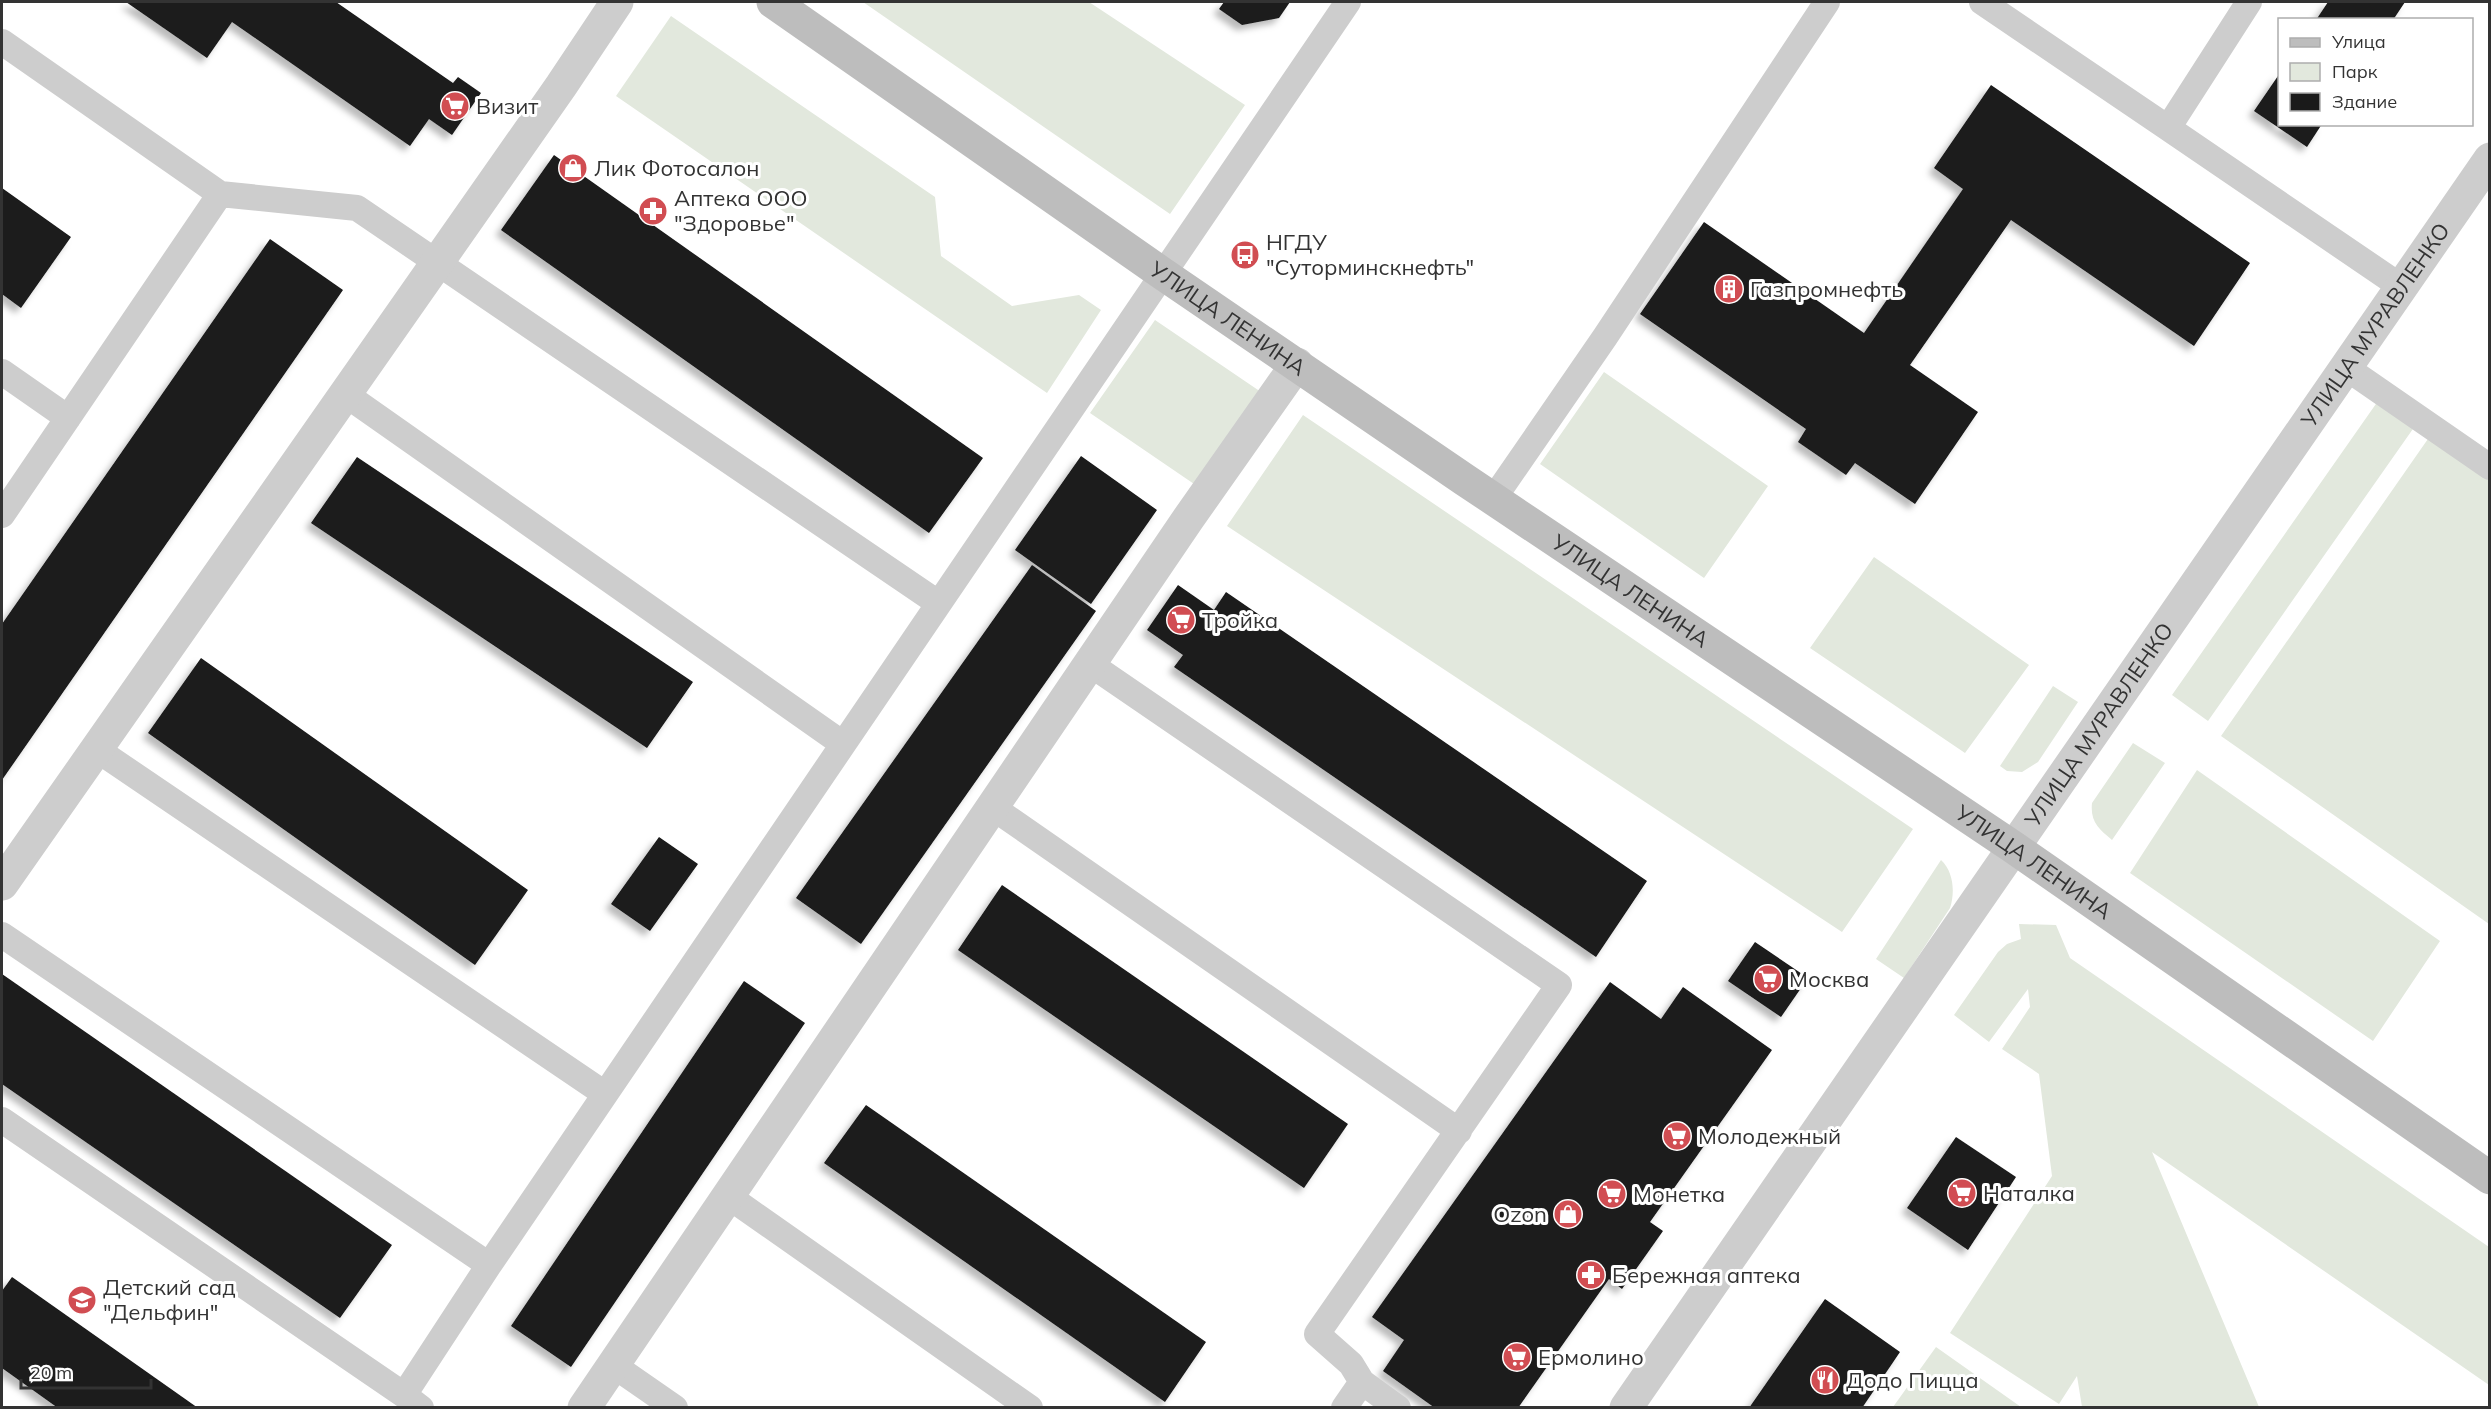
<svg xmlns="http://www.w3.org/2000/svg" width="2491" height="1409" viewBox="0 0 2491 1409" font-family="Mulish,sans-serif">
  <style>
    .green { fill: #e2e8dd }
    .building { fill: #1a1a1a; filter: url(#shadow) }
    .lines { fill: none; stroke-linecap: round; stroke-linejoin: round }
    .service { stroke: #cdcdcd; stroke-width: 26 }
    .minor { stroke: #cdcdcd; stroke-width: 33 }
    .tertiary { stroke: #cdcdcd; stroke-width: 33 }
    .secondary { stroke: #bdbdbd; stroke-width: 33 }
    .labels { text-anchor: middle; dominant-baseline: central; stroke-width: 6; stroke-linejoin: round; paint-order: stroke }
    .poi-label { font-size: 22px; fill: #333; stroke: #fff; text-anchor: start }
    .street-label { font-size: 22px; fill: #333; stroke: #fff }
  </style>
  <defs>
    <filter id="shadow"><feDropShadow dx="-5.5" dy="5.5" stdDeviation="3" flood-color="#0004"/></filter>
  </defs>
  <rect width="100%" height="100%" fill="#fff"/>
  <!-- green -->
  <path class="green" d="M863 2H1089L1245 105 1170 214Z
    M671 16 935 197 941 256 1012 306 1079 295 1101 310 1047 393 616 96Z
    M1155 320 1261 392 1197 486 1090 413Z
    M1604 372 1768 486 1704 578 1540 464Z
    M2378 401 2415 426 2208 721 2172 695Z
    M1303 415 1913 829 1842 932 1227 526Z
    M2430 436 2489 478V924L2221 736Z
    M1874 557 2029 665 1965 753 1810 648Z
    M2053 686 2078 702 2038 762 2022 772 2007 771 2000 766Z
    M2133 743 2165 763 2112 840C2099 829 2090 822 2092 803Z
    M2197 770 2440 941 2373 1041 2130 873Z
    M1941 860C1954 872 1955 893 1950 908L1904 978 1876 959Z
    M2019 924 2056 925 2070 958 2489 1247V1385L2152 1152 2259 1407H2082L2077 1376 2059 1404 1950 1333 2052 1176 2039 1074 2002 1049 2030 1007 2028 989 1989 1042 1954 1015 1998 952 2007 944 2021 939Z
    M1936 1347 2021 1407H1893Z"/>
  <!-- building -->
  <path class="building" d="M126 2H336L453 83 458 77 481 93 452 135 429 119 410 146 232 22 207 58Z
    M1224 2H1290L1279 18 1242 25 1219 9Z
    M2328 2H2405L2393 20H2316Z
    M2280 73V124H2322L2307 147 2254 111Z
    M1991 85 2250 263 2194 346 2011 220 1910 365 1978 412 1915 504 1855 463 1846 475 1798 442 1806 429 1640 314 1704 222 1864 333 1963 189 1934 168Z
    M554 155 983 458 929 533 501 230Z
    M2 188 71 237 21 308 2 294Z
    M270 239 343 290 2 780V624Z
    M1081 456 1157 510 1091 604 1015 550Z
    M357 457 693 682 647 748 311 523Z
    M1032 565 1096 611 861 944 796 898Z
    M1178 585 1214 610 1226 592 1647 881 1596 957 1174 667 1183 655 1147 630Z
    M201 658 528 890 475 965 148 733Z
    M659 837 698 864 650 931 611 904Z
    M1002 885 1348 1124 1304 1188 958 950Z
    M1755 942 1808 978 1781 1017 1728 981Z
    M2 974 392 1245 340 1318 2 1084Z
    M744 981 805 1023 571 1367 511 1326Z
    M1610 982 1661 1019 1683 987 1772 1050 1650 1222 1663 1231 1622 1289 1609 1279 1518 1408H1435L1383 1371 1404 1340 1372 1317Z
    M866 1105 1206 1342 1165 1402 824 1163Z
    M1956 1137 2016 1177 1968 1250 1907 1208Z
    M12 1277 198 1408H58L2 1368V1291Z
    M1825 1299 1900 1352 1862 1408H1749Z"/>
  <g class="lines">
    <!-- service -->
    <path class="service" d="M1982 2 2168 128
      M2249 2 2168 128 2400 286
      M2 42 220 194 357 208 938 603
      M2345 367 2490 467
      M2 372 68 418
      M345 394 843 744
      M1494 498 1605 337 1827 2
      M2 515 220 194
      M1090 664 1559 985 1317 1334 1351 1364 1362 1382 1344 1408
      M96 749 605 1094
      M992 807 1459 1131
      M2 935 489 1265
      M2 1120 404 1395
      M728 1196 1030 1408
      M613 1365 675 1408
      M1362 1382 1398 1408
      M421 1408 404 1395 489 1265 1348 2"/>
    <!-- minor -->
    <path class="minor" d="M2 884 561 86 617 2
      M584 1408 1188 519 1297 364"/>
    <!-- tertiary -->
    <path class="tertiary" id="s1" d="M1626 1408 2490 159"/>
    <!-- secondary -->
    <path class="secondary" id="s2" d="M773 2 1163 274 1465 480 2013 847 2490 1178"/>
  </g>
  <!-- icons -->
  <defs>
    <g id="supermarket-disc" transform="scale(1.5)"><circle r="9.5" fill="#d14d52" stroke="#fff"/><path d="M-6-5.5h2.5l.6 2H6L4.5 2H-2.5L-4.4-4H-6ZM-1.5 3.2a1.3 1.3 0 1 0 .1 0ZM3 3.2a1.3 1.3 0 1 0 .1 0Z" fill="#fff"/></g>
    <g id="shop-disc" transform="scale(1.5)"><circle r="9.5" fill="#d14d52" stroke="#fff"/><path d="M-5-2.5h2.3a2.7 3.5 0 0 1 5.4 0H5L5.5 6h-11ZM-1.5-2.5h3a1.5 2.3 0 0 0-3 0Z" fill="#fff"/></g>
    <g id="pharmacy-disc" transform="scale(1.5)"><circle r="9.5" fill="#d14d52" stroke="#fff"/><path d="M-2-6h4v4h4v4h-4v4h-4v-4h-4v-4h4Z" fill="#fff"/></g>
    <g id="bus-disc" transform="scale(1.5)"><circle r="9.5" fill="#d14d52" stroke="#fff"/><path d="M-5-6H5V4H4V6H2V4H-2V6H-4V4H-5ZM-3.5-4V0h7V-4ZM-3.5 1.2v1.5H-2V1.2ZM2 1.2v1.5H3.5V1.2Z" fill="#fff"/></g>
    <g id="building-disc" transform="scale(1.5)"><circle r="9.5" fill="#d14d52" stroke="#fff"/><path d="M-4-6H4V6H1V3H-1V6H-4ZM-2.5-4.3h1.7v1.8h-1.7ZM.8-4.3h1.7v1.8H.8ZM-2.5-1h1.7V.8h-1.7ZM.8-1h1.7V.8H.8Z" fill="#fff"/></g>
    <g id="school-disc" transform="scale(1.5)"><circle r="9.5" fill="#d14d52" stroke="#fff"/><path d="M0-5L7-2L0 1L-7-2ZM-4 1L0 2.5L4 1V4Q0 6-4 4Z" fill="#fff"/></g>
    <g id="restaurant-disc" transform="scale(1.5)"><circle r="9.5" fill="#d14d52" stroke="#fff"/><path d="M-5-6h1v4h1v-4h1v4h1v-4h1v5L-1.5 .5V6h-2V.5L-5-1ZM5-6V6H3V1.5H1.5Q1.5-4 5-6Z" fill="#fff"/></g>
  </defs>
  <g fill-rule="evenodd">
    <use href="#supermarket-disc" x="455" y="106"/>
    <use href="#shop-disc" x="573" y="168"/>
    <use href="#pharmacy-disc" x="653" y="211"/>
    <use href="#bus-disc" x="1245" y="255"/>
    <use href="#building-disc" x="1729" y="289"/>
    <use href="#supermarket-disc" x="1181" y="620"/>
    <use href="#supermarket-disc" x="1768" y="979"/>
    <use href="#supermarket-disc" x="1677" y="1136"/>
    <use href="#supermarket-disc" x="1962" y="1193"/>
    <use href="#supermarket-disc" x="1612" y="1194"/>
    <use href="#shop-disc" x="1568" y="1214"/>
    <use href="#pharmacy-disc" x="1591" y="1275"/>
    <use href="#school-disc" x="82" y="1300"/>
    <use href="#supermarket-disc" x="1517" y="1357"/>
    <use href="#restaurant-disc" x="1825" y="1380"/>
  </g>
  <g class="labels">
    <!-- poi labels -->
    <g class="poi-label">
      <text x="476" y="106">Визит</text>
      <text x="594" y="168">Лик Фотосалон</text>
      <text x="674" y="198">Аптека ООО<tspan x="674" dy="25">"Здоровье"</tspan></text>
      <text x="1266" y="242">НГДУ<tspan x="1266" dy="25">"Суторминскнефть"</tspan></text>
      <text x="1750" y="289">Газпромнефть</text>
      <text x="1202" y="620">Тройка</text>
      <text x="1789" y="979">Москва</text>
      <text x="1698" y="1136">Молодежный</text>
      <text x="1983" y="1193">Наталка</text>
      <text x="1633" y="1194">Монетка</text>
      <text x="1547" y="1214" text-anchor="end">Ozon</text>
      <text x="1612" y="1275">Бережная аптека</text>
      <text x="103" y="1287">Детский сад<tspan x="103" dy="25">"Дельфин"</tspan></text>
      <text x="1538" y="1357">Ермолино</text>
      <text x="1846" y="1380">Додо Пицца</text>
    </g>
    <!-- street labels -->
    <g class="street-label">
      <text stroke="none"><textPath href="#s2" startOffset="554">УЛИЦА ЛЕНИНА</textPath></text>
      <text stroke="none"><textPath href="#s1" startOffset="1317">УЛИЦА МУРАВЛЕНКО</textPath></text>
      <text stroke="none"><textPath href="#s2" startOffset="1040">УЛИЦА ЛЕНИНА</textPath></text>
      <text stroke="none"><textPath href="#s1" startOffset="831">УЛИЦА МУРАВЛЕНКО</textPath></text>
      <text stroke="none"><textPath href="#s2" startOffset="1526">УЛИЦА ЛЕНИНА</textPath></text>
    </g>
  </g>
  <!-- border -->
  <rect width="2491" height="1409" fill="none" stroke="#333333" stroke-width="6"/>
  <!-- legend -->
  <rect x="2278" y="18" width="195" height="108" fill="#ffffff" stroke="#adadad" stroke-width="1.5"/>
  <rect x="2290" y="38" width="30" height="9" fill="#bdbdbd" stroke="#adadad" stroke-width="1.5"/>
  <text x="2332" y="48" font-size="18" fill="#333333">Улица</text>
  <rect x="2290" y="63" width="30" height="18" fill="#e2e8dd" stroke="#adadad" stroke-width="1.5"/>
  <text x="2332" y="78" font-size="18" fill="#333333">Парк</text>
  <rect x="2290" y="93" width="30" height="18" fill="#1a1a1a" stroke="#adadad" stroke-width="1.5"/>
  <text x="2332" y="108" font-size="18" fill="#333333">Здание</text>
  <!-- scale -->
  <path d="M21 1379v9h130v-9" fill="none" stroke="#333333" stroke-width="3"/>
  <text x="30" y="1379" font-size="18" fill="#333333" stroke="#ffffff" stroke-width="4.5" paint-order="stroke">20 m</text>
</svg>
